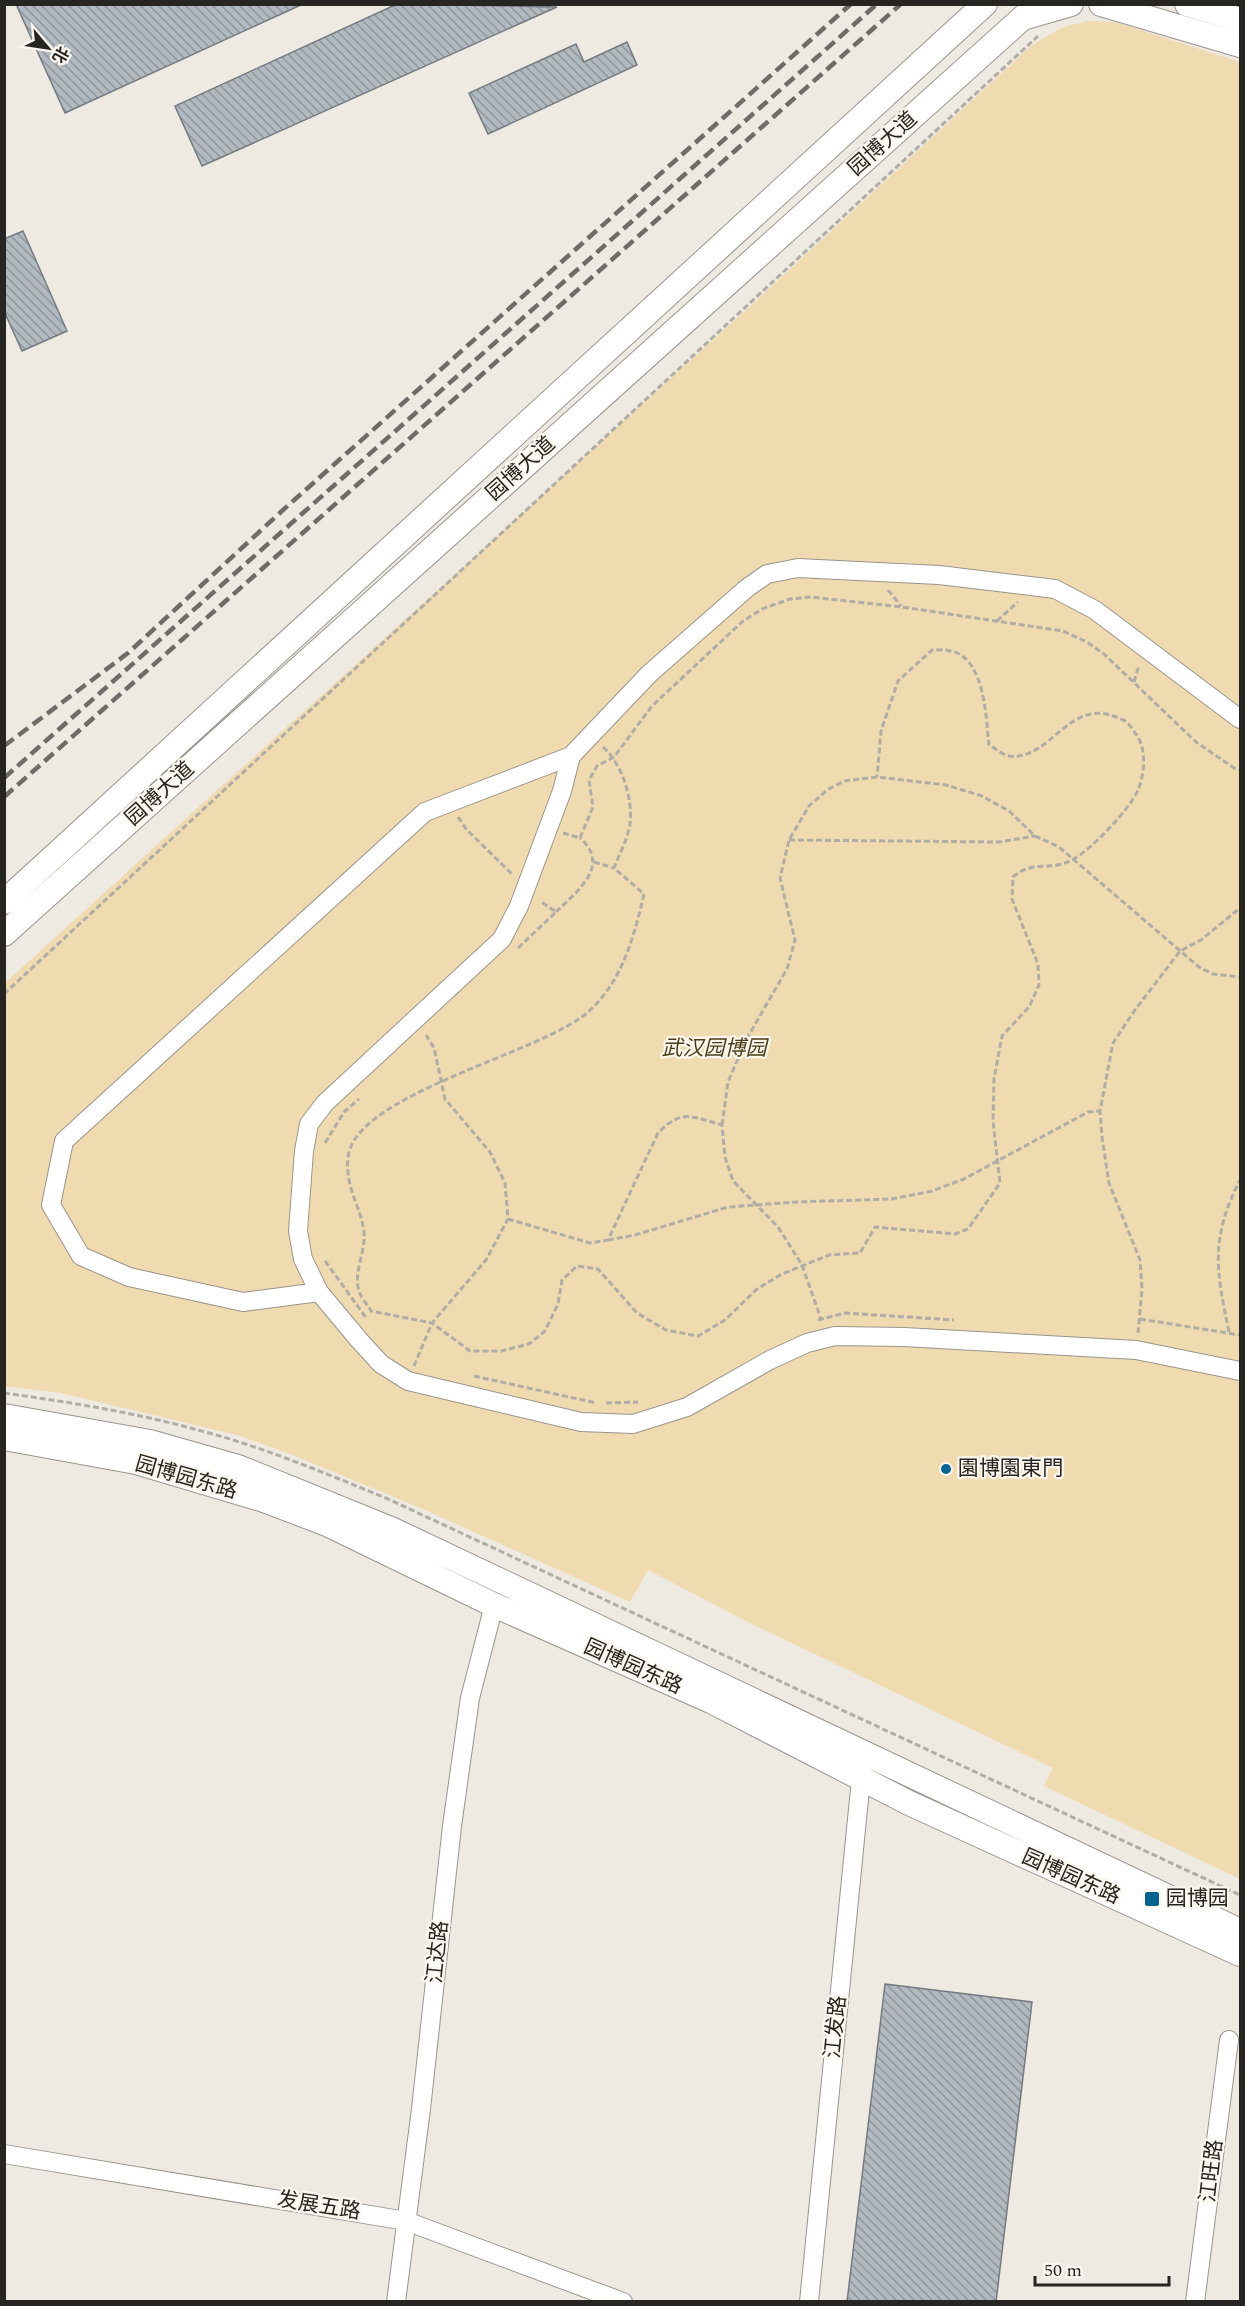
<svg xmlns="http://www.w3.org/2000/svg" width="1245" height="2306" viewBox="0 0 1245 2306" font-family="Spectral,'Noto Sans SC',serif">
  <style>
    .park { fill: #f0dab0 }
    .building { fill: url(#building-back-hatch); stroke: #737a80; stroke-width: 1.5 }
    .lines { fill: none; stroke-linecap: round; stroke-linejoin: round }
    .minor-casing { stroke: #99958d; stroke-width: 20 }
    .major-casing { stroke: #99958d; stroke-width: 26 }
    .path { stroke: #b0ada6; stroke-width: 3; stroke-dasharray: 6 3; stroke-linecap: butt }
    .minor { stroke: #fff; stroke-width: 18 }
    .major { stroke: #fff; stroke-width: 24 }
    .rail { stroke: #6f6c67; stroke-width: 4.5; stroke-dasharray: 12 6; stroke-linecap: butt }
    .poi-dot { fill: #066292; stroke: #fbf7ee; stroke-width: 2 }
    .labels { text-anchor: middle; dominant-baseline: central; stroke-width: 4.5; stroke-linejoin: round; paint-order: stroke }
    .street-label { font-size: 21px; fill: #272522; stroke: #fbf7ee }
    .park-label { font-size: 21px; font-style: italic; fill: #4c3c17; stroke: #fbf7ee }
    .poi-label { font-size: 21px; fill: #272522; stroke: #fbf7ee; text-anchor: start }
  </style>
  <defs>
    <pattern id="building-back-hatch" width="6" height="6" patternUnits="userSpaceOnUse" patternTransform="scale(1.5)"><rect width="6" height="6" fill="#b1bac0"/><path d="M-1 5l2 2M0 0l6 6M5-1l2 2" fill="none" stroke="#90979c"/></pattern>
  </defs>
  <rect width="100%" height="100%" fill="#eeeae1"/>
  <!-- park -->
  <path class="park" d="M1087 21 1115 22 1240 62V1879L1044 1786 1053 1768 750 1623 648 1570 630 1602 425 1510 290 1454 237 1435 61 1393 5 1386V983L758 299 1032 45 1061 28Z"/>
  <!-- building -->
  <path class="building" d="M16 4H303L65 113Z
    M397 4 557 7 202 166 175 106Z
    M627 42 637 65 488 134 469 93 576 44 584 62Z
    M23 231 67 331 22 351 4 311V239Z
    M885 1984 1032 2002 996 2302H847Z"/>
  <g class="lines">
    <!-- minor casing -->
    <g class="minor-casing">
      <path id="minor" d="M1240 719 1095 610 1055 589 939 575 798 568 767 574 747 588 649 674 571 756 562 791 519 906 502 939 325 1103 309 1124 304 1151 298 1231 303 1259 319 1292 359 1340 381 1364 408 1381 581 1422 633 1424 687 1407 770 1360 807 1343 835 1336 904 1337 1136 1350 1240 1371
        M319 1292 243 1302 129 1277 81 1256 51 1205 64 1141 425 812 571 756
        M4 2154 406 2221 623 2302
        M396 2302 421 2109 452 1826 470 1698 494 1605
        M809 2302 862 1769
        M1195 2302 1229 2040"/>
    </g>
    <!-- major casing -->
    <g class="major-casing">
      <path id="major" d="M1101 4 1240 45
        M1187 4 1240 20
        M1026 17 1071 4
        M4 902 985 4
        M4 934 1038 4
        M4 1416 150 1442 238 1467 391 1529 1240 1931
        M4 1438 136 1462 264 1500 327 1524 494 1605 711 1701 909 1803 1240 1954"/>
    </g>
    <!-- path -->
    <path class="path" d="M888 590 901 606
      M997 621 1018 602
      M1134 682 1139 665
      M603 747C622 764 633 798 630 824 628 838 619 855 614 868L644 894C634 937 622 982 588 1012 542 1053 355 1094 348 1157 345 1189 361 1206 364 1232 366 1251 353 1273 359 1291 361 1298 368 1305 371 1311L432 1323 470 1351H501L529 1344 545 1331 558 1304 562 1280 577 1266 598 1269 637 1313 666 1330 698 1336 725 1320 757 1289 782 1274 829 1255 860 1253 875 1227 955 1234 968 1229 1000 1183 993 1121 994 1079 1002 1036 1029 1007 1039 985 1038 964 1012 899 1013 877C1034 859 1049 872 1072 860 1091 850 1130 809 1138 790 1145 773 1147 747 1135 733 1132 728 1128 722 1123 720 1069 692 1053 761 1009 756 1003 755 995 748 989 745 986 718 985 658 951 651 945 649 938 650 932 650L898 681 881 731 877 777
      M458 817 467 830 513 875
      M563 833 580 838 593 807 589 780 597 766 614 757 652 706 743 621 762 609 790 599 811 597 902 607 1063 631 1087 642 1104 654 1196 742 1234 768 1240 770
      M789 840 999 842 1035 836
      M594 862 614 868
      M556 912C576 892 612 866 580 838
      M518 948 556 912 540 901
      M4 994 1038 36
      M722 1125 728 1082 746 1040 787 969 795 940 780 878 789 840 809 806 827 790 844 781 877 777 946 785 982 796 1009 811 1035 836 1059 847 1199 967 1213 974 1240 977
      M325 1143 344 1112 359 1099
      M508 1219 590 1243 608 1240 658 1133C682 1108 693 1117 722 1125L725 1157 733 1181 778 1227 802 1265 821 1319
      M608 1240 635 1235 728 1207 796 1202 892 1199 932 1191 964 1179 1088 1112 1100 1111
      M325 1261 367 1319
      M1140 1319 1240 1335
      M818 1320 845 1313 954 1320
      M1229 1332C1216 1270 1210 1239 1240 1180
      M1138 1333 1142 1289 1140 1260 1109 1183 1102 1137 1100 1111 1113 1043 1135 1010 1180 951 1201 940 1240 908
      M414 1366 432 1323 486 1260 508 1219 505 1183 490 1152 445 1099 434 1048 426 1035
      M474 1376 596 1403
      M4 1393C68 1402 132 1412 194 1429 261 1446 325 1473 388 1499L1240 1895
      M606 1403 638 1402"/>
    <!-- minor -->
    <use href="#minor" class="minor"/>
    <!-- major -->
    <use href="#major" class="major"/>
    <!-- rail -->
    <path class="rail" d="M4 746 128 653 283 510 851 4
      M4 778 877 4
      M4 797 901 4"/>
  </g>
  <!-- markers -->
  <g class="poi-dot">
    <circle cx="946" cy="1469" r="6"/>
    <rect x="1144" y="1891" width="16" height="16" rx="3"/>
  </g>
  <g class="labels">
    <!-- street labels -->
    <g class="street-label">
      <text transform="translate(883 144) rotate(-42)">园博大道</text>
      <text transform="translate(521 469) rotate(-42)">园博大道</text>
      <text transform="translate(160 794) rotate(-42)">园博大道</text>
      <text transform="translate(186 1478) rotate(16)">园博园东路</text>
      <text transform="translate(633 1667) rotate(24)">园博园东路</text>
      <text transform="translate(1071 1877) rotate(24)">园博园东路</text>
      <text transform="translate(438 1952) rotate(-84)">江达路</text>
      <text transform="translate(836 2027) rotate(-84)">江发路</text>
      <text transform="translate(1212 2171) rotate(-83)">江旺路</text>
      <text transform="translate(319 2206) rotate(9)">发展五路</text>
    </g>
    <!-- park labels -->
    <g class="park-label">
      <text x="714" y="1049">武汉园博园</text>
    </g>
    <!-- poi labels -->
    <g class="poi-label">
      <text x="958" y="1469">園博園東門</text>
      <text x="1166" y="1899">园博园</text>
    </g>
  </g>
  <!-- border -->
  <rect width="1245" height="2306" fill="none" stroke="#272522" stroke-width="12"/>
  <!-- north arrow -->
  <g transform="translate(48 48) rotate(119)" stroke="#fbf7ee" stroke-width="4.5" paint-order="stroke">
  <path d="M0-4.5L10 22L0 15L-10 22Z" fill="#272522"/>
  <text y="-9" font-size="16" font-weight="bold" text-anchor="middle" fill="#272522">北</text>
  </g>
  <!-- scale -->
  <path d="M1035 2276v9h134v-9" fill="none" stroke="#272522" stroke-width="3"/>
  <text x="1044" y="2276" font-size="18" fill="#272522" stroke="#fbf7ee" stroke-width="4.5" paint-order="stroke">50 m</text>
</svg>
